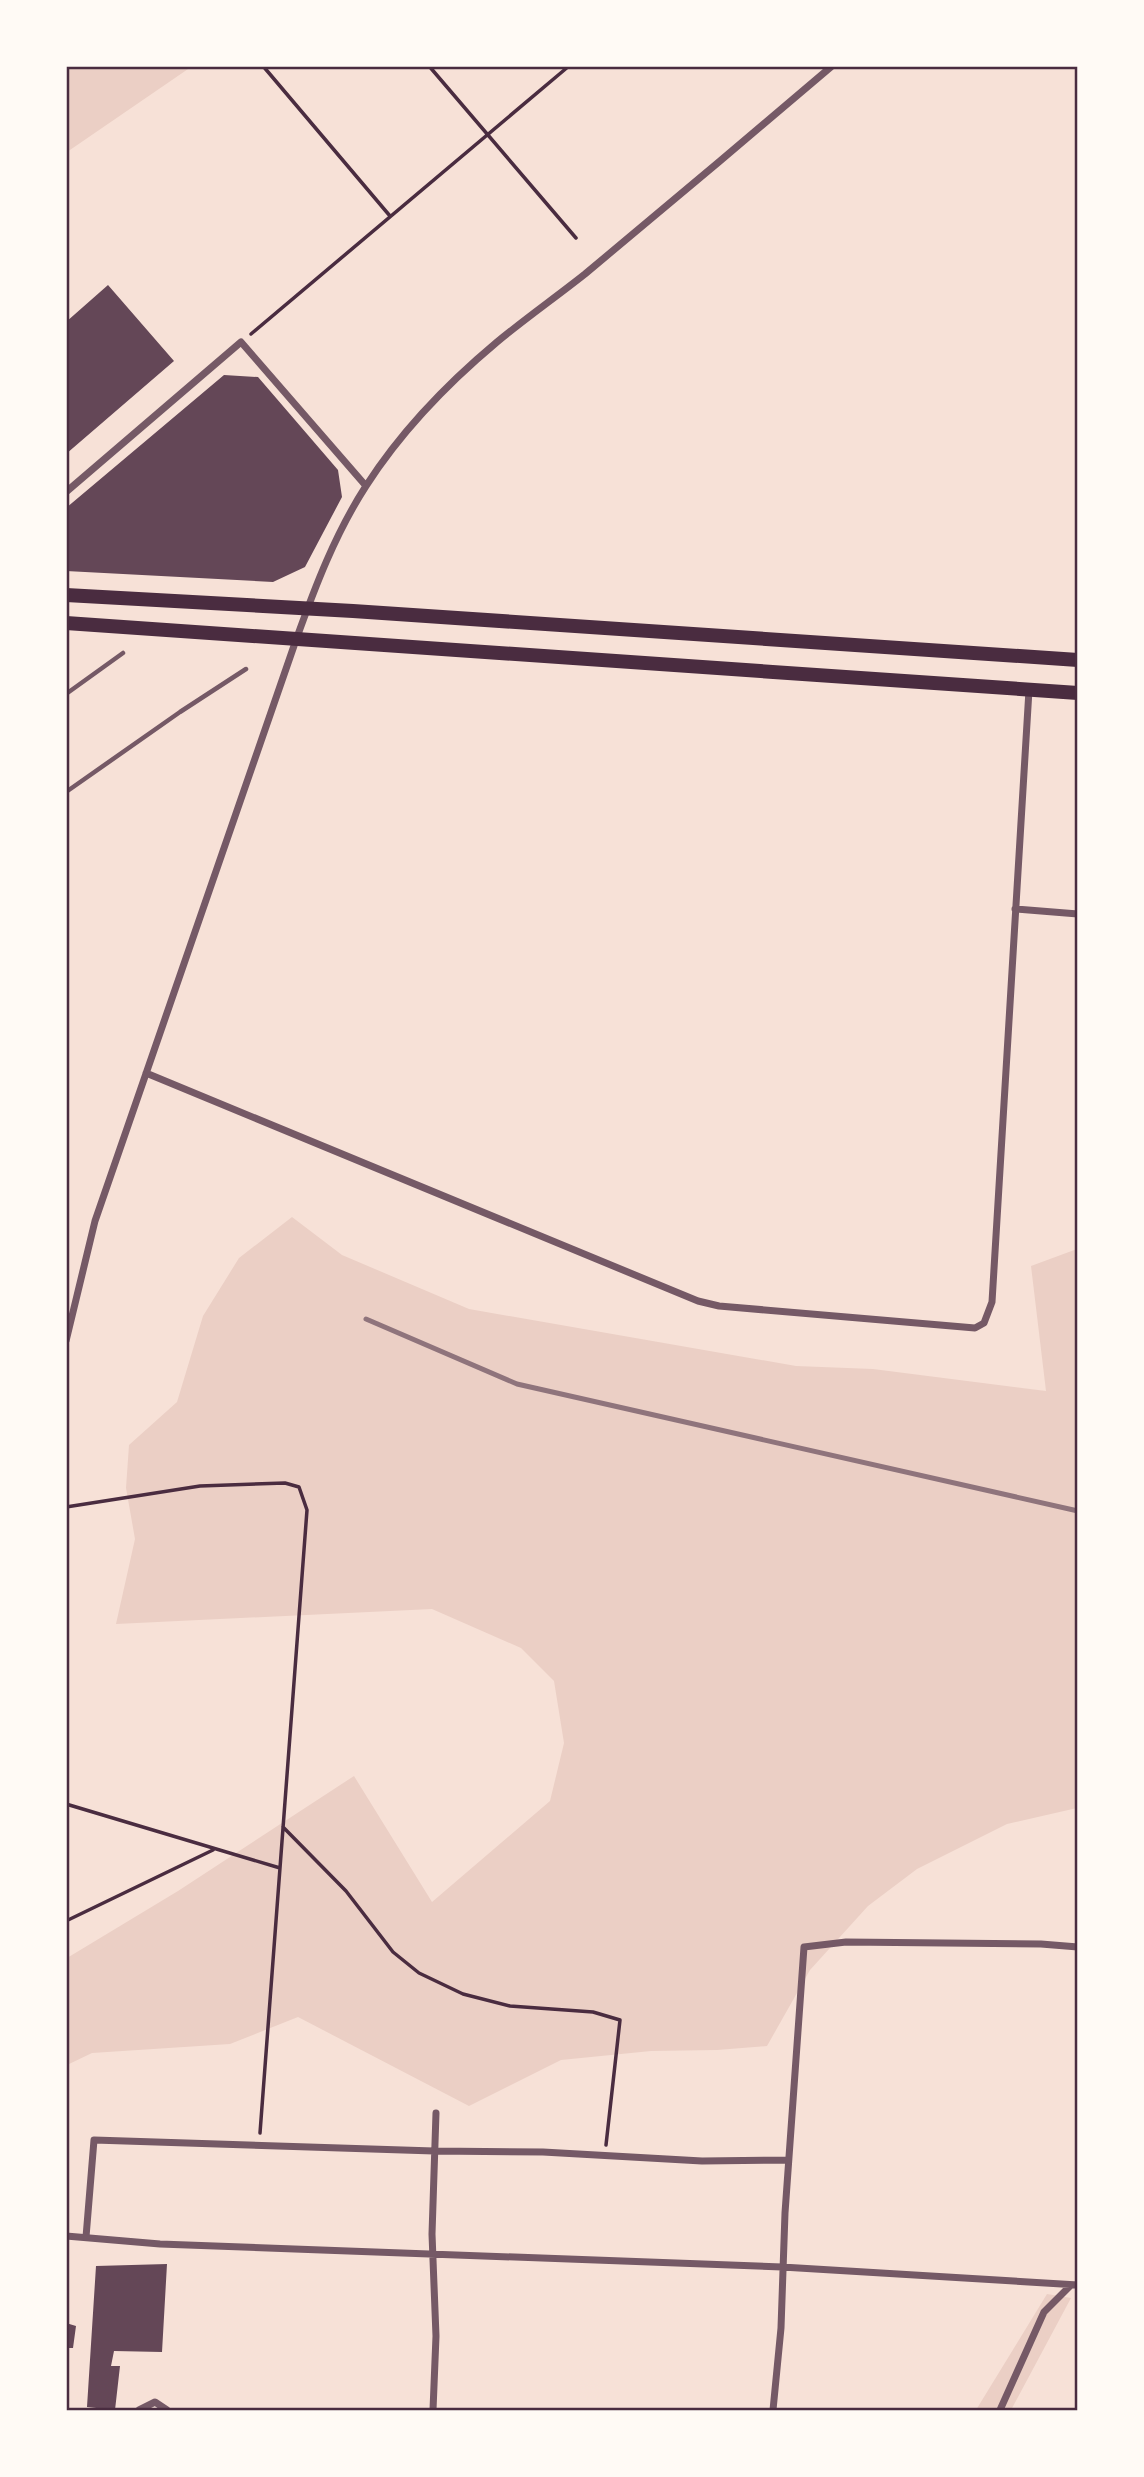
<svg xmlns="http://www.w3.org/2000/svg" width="1144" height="2477" viewBox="0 0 1144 2477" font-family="Signika,sans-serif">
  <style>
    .green { fill: #ebcfc5 }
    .building { fill: #644757 }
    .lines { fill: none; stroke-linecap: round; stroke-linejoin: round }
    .path { stroke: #4a2c40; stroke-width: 3.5 }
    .service { stroke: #755966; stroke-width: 4.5 }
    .minor { stroke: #755966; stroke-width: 7 }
    .trunk { stroke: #4a2c40; stroke-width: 14 }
    .rail { stroke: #8f747c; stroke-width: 5 }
    .neatline { fill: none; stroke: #4a2c40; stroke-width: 2.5 }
  </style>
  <rect width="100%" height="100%" fill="#f7e1d7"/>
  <!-- green -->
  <path class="green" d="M67 66H191V67L67 152Z
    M292 1217 342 1255 469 1309 796 1366 873 1369 1046 1391 1031 1266 1077 1249V1808L1007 1824 917 1869 868 1906 810 1970 767 2046 717 2050 651 2051 561 2060 469 2106 298 2017 230 2044 92 2053 67 2065V1958L178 1891 354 1776 432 1902 550 1801 564 1743 554 1681 521 1648 432 1609 116 1624 135 1539 126 1488 129 1445 177 1402 203 1316 239 1258Z
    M1047 2294 1071 2298 1011 2410H976Z"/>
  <!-- building -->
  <path class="building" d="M108 285 174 361 66 454V322Z
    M224 375 258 377 338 470 342 497 305 567 273 582 66 571V508Z
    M167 2264 162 2352 114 2351 111 2366H120L115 2410 87 2407 96 2266Z
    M66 2323 76 2326 73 2348H66Z"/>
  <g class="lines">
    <!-- path -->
    <path class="path" d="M263 66 390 216
      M429 66 576 238
      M251 334 569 66
      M66 1507 200 1486 285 1483 299 1487 307 1510 260 2133
      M66 1804 280 1868
      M283 1827 346 1891 393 1952 419 1973 463 1994 510 2006 593 2012 620 2020 606 2145
      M66 1921 213 1850"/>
    <!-- service -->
    <path class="service" d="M66 694 123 653
      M66 792 180 712 246 669"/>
    <!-- minor -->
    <path class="minor" d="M66 492 241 342 366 486
      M1015 909 1078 914
      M146 1073 698 1301 719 1306 975 1328 984 1323 992 1302 1029 690
      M66 1341 95 1221 296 640C315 587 335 534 366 486 400 433 448 383 497 342 526 318 556 297 585 274 668 205 750 136 832 66
      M66 2236 160 2244 782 2267 1078 2285
      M86 2237 94 2140 434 2151 543 2152 702 2161 788 2160
      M139 2410 155 2402 167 2410
      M433 2410 436 2336 432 2234 436 2113
      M773 2410 781 2328 785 2213 804 1947 846 1942 1041 1944 1078 1947
      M1000 2410 1044 2312 1071 2285"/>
    <!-- trunk -->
    <path class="trunk" d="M66 595 353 611 1078 660
      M66 623 1078 693"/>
    <!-- rail -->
    <path class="rail" d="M366 1319 517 1384 1078 1511"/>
  </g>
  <!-- border -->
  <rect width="1144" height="2477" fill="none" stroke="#fffaf5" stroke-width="136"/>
  <rect x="68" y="68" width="1008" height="2341" class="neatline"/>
</svg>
